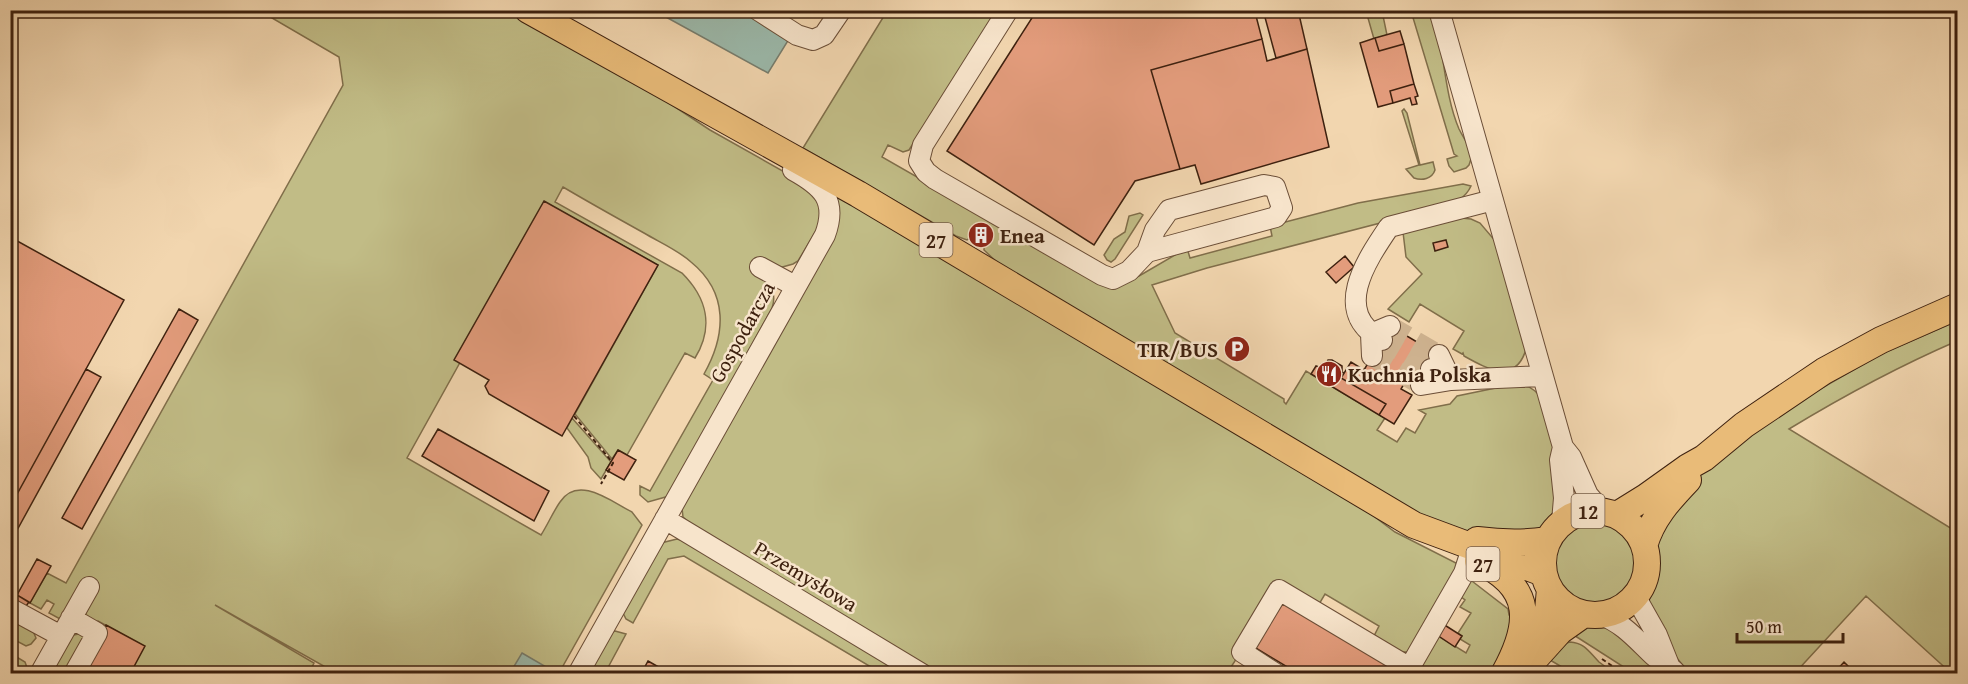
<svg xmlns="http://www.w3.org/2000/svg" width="1968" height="684" viewBox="0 0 1968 684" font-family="'Gentium Book Plus',serif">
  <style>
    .green { fill: #c1bc86; stroke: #806e4a; stroke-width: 1.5 }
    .water { fill: #9bb9ab; stroke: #767c6d; stroke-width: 1.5 }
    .building { fill: #e39c7c; stroke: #3e210f; stroke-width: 1.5 }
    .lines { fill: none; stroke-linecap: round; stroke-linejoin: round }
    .minor-tunnel { stroke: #ceb28f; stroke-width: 20; stroke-dasharray: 20 10; stroke-linecap: butt }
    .minor-casing { stroke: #6b4e37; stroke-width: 22 }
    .major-casing { stroke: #3e210f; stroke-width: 28 }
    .path { stroke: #3e210f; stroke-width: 2; stroke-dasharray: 4.5 3; stroke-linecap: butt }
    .minor { stroke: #f7e4cb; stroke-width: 20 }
    .major { stroke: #e9bb78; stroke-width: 26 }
    .labels { text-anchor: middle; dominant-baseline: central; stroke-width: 5; stroke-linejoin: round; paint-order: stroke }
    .shield { fill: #f7e4cb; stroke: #765c47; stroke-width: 1.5 }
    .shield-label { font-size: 20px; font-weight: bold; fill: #3e210f }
    .poi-label { font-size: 21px; font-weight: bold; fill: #3e210f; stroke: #f7e4cb; text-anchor: start }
    .street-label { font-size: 21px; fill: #3e210f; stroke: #f7e4cb }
  </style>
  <rect width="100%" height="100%" fill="#f2d6af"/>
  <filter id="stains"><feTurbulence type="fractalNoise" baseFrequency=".00333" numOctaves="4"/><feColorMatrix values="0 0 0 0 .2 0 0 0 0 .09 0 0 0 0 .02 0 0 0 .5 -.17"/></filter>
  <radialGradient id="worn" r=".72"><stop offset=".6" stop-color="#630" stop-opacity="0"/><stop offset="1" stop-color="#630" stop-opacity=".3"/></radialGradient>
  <!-- green -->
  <path class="green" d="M260 11H511L628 76 710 130 804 183 821 204 819 226 798 261 793 264 779 268 765 280C773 289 776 297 772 308L669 496 648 502 640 495V486L650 491 713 380 704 374C726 335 729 293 691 262 678 250 659 242 644 233 617 218 590 203 563 187L555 202 682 273C707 298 714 327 695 358L685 353 627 455 618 450 612 459 575 414 658 265 548 204 407 458 541 535C548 524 553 512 560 502 578 474 612 502 632 512L642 525 559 673H336L215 605 314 663 309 673H130L144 646 98 621 95 626 83 610 60 619 49 613 54 604 47 600 41 609 30 603 47 573 66 583 343 85 339 57Z
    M887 11H998L909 150 903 152 888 145 882 157 1104 284 1127 281 1139 276 1187 248 1190 258 1272 236 1270 226 1358 203 1463 184 1471 186C1465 199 1455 202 1442 207L1207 268 1152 285 1175 333 1284 399V402L1286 404 1306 371 1385 418 1377 430 1397 442 1406 428 1415 433 1426 414 1419 410 1450 404 1457 396 1515 384 1529 387 1535 391 1539 395 1550 428 1558 474 1555 521 1546 530 1475 535 1435 526 1002 267 984 250V244L991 232 980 225 972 237 967 240 956 236 803 148Z
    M1366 11H1382L1387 35 1374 39Z
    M1411 11H1433C1444 48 1444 94 1459 129 1463 137 1468 145 1473 153L1469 165 1466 168 1454 172 1449 166 1447 159 1457 156 1454 154Z
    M1404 109 1407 113 1420 165 1433 162 1435 170C1432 179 1422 181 1414 178L1406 169 1419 165 1402 111Z
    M833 189 1351 499 1395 532 1456 563 1457 566 1408 652H1399L1373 638 1379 626 1325 594 1318 606 1237 650 1235 661 1227 673H937L696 529 683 517 682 508 812 269Z
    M1140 213 1143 215 1115 259 1111 262 1107 260 1104 255 1114 239 1125 232 1129 216Z
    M1461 218 1471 219 1480 223 1497 243 1527 346C1517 385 1489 370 1464 356L1463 353 1462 354 1453 349 1464 331 1420 304 1409 322 1388 309 1422 274 1406 257 1403 232Z
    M1957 321V341C1897 367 1845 395 1789 429L1957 532V673H1951L1866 596 1795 673H1689L1672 652 1647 600 1656 572 1653 541 1663 515 1705 470 1770 418 1881 354Z
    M572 418 611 462 601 479 591 468 588 457 567 428Z
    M1555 563a40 40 0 1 1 80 0a40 40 0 1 1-80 0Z
    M677 539 684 541 908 673H881L684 556 668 559 633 623 626 619 623 613 661 543Z
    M1468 578 1508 609 1509 615 1518 620 1498 673 1412 674 1437 635 1466 653 1470 645 1460 639 1462 636 1458 633 1471 613 1460 607 1465 600 1460 596Z
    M15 621 33 631 36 638 31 644 26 646 11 638V628Z
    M1600 623 1613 627 1663 673H1633L1569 632 1586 624Z
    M615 631 626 634 605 673 585 674 610 633Z
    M83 633 87 634 69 673 48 674 69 636Z
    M1570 642C1585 643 1589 652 1599 662 1604 666 1610 670 1616 673H1572L1550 660 1563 644Z
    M10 653 25 662 29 673H11Z"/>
  <!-- water -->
  <path class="water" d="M655 11H741L789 39 768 73Z
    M522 653 548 668 546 673H510Z"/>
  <!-- building -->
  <path class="building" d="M1037 10H1252L1255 12 1262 39 1151 70 1180 169 1135 181 1094 245 947 151Z
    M1263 10H1298L1307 49 1276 58Z
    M1400 31 1404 44 1379 51 1375 38Z
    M1375 38 1379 51 1404 44 1414 84 1390 91 1393 103 1378 107 1360 43Z
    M1262 39 1267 61 1307 49 1329 147 1201 184 1195 165 1180 169 1151 70Z
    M1414 84 1418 96 1415 97 1417 104 1412 105 1410 98 1393 103 1390 91Z
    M544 201 658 265 562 436 489 394 485 386 489 380 454 360Z
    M978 229 988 234 984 241 974 236Z
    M10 237 124 300 10 507Z
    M1446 240 1448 247 1435 251 1433 243Z
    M1345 256 1354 267 1336 283 1326 272Z
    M179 309 198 320 82 529 62 518Z
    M1390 326 1439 355 1421 385 1408 377 1401 389 1412 395 1394 424 1379 415 1386 404 1341 378 1351 362 1364 370Z
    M1328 360H1332L1342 366V372L1344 373 1341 378 1386 404 1379 415 1311 374 1316 366 1319 367 1325 366Z
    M86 369 101 377 10 543V507Z
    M438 429 549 491 534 521 422 456Z
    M618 450 636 460 624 480 606 470Z
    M37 559 51 566 30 603 17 595Z
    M17 595 29 602 24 609 13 603Z
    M1283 599 1401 669 1398 674H1299L1254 647Z
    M1443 624 1462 636 1455 647 1437 635Z
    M106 625 145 646 130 674H80Z
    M648 661 671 674H641Z
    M1844 662 1848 666 1846 668 1852 674H1833Z"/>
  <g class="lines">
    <!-- minor-tunnel -->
    <path class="minor-tunnel" d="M1390 326 1439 355
      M1382 340 1431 369
      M1372 356 1421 385"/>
    <!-- minor casing -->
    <g class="minor-casing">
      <path id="minor" d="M758 10 797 35 813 40 824 35 841 10
        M1008 10 923 145 919 161 926 172 935 179 1102 275 1113 279 1129 271 1147 252 1155 230 1169 210 1264 185 1275 187 1282 208 1276 217 1147 252
        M1439 10 1563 447 1571 457 1588 495 1601 510
        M760 267 795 286
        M1382 340C1331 312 1366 261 1389 227L1493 200
        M1372 356 1371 334 1390 326
        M1431 369 1451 380 1542 376
        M1421 385 1451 380 1439 355
        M665 519 922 674
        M1562 522 1564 498 1560 460 1563 447
        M1635 596 1657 635 1669 665
        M13 610 61 636
        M1601 615C1623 623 1637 640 1654 656 1661 662 1670 666 1677 674
        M71 618 97 633 74 674
        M40 674 89 587
        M578 674 825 235C838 200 822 186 793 170
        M1276 674 1242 652 1279 590 1410 668
        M1406 674 1464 573 1474 542"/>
    </g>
    <!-- major casing -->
    <g class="major-casing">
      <path id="major" d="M528 10 858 194 1414 525 1543 573
        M1543 563a52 52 0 1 1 104 0a52 52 0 1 1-104 0Z
        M1617 515 1646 497 1688 467 1704 458 1744 425 1824 371 1881 340 1958 306
        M1477 540C1501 543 1523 544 1547 540
        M1644 546C1652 518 1669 500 1688 480
        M1478 561C1535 587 1531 625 1504 674
        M1524 658 1548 611 1550 589
        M1533 661 1560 631 1584 614"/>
    </g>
    <!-- path -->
    <path class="path" d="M574 416 613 463 601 484
      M1602 659 1624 674"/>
    <!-- minor -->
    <use href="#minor" class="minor"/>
    <!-- major -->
    <use href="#major" class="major"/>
  </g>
  <!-- icons -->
  <defs>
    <g id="building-disc" transform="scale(1.35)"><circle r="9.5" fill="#8f2418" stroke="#f7e4cb"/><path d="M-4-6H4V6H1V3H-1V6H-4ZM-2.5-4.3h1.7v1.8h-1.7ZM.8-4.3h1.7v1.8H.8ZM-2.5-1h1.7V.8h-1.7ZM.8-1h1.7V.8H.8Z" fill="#fff"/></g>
    <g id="parking-disc" transform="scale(1.35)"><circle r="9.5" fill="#8f2418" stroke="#f7e4cb"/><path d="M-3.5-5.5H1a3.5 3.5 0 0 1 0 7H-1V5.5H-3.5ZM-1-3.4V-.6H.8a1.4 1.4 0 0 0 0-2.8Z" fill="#fff"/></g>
    <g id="restaurant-disc" transform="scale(1.35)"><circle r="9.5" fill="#8f2418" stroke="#f7e4cb"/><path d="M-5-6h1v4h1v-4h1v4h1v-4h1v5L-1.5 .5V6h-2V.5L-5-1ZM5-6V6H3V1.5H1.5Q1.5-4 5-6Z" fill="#fff"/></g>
  </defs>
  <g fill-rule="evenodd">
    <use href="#building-disc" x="981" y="235"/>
    <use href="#parking-disc" x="1237" y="349"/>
    <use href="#restaurant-disc" x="1329" y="374"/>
  </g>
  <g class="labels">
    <!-- shield labels -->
    <g class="shield">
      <rect x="919.5" y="223" width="33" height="34" rx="4.5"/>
      <rect x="1571.5" y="494" width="33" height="34" rx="4.5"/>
      <rect x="1466.5" y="547" width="33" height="34" rx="4.5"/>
    </g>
    <g class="shield-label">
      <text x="936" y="240">27</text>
      <text x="1588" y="511">12</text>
      <text x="1483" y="564">27</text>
    </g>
    <!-- poi labels -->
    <g class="poi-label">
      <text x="1000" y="235">Enea</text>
      <text x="1218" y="349" text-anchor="end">TIR/BUS</text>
      <text x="1348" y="374">Kuchnia Polska</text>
    </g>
    <!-- street labels -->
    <g class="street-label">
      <text transform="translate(742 332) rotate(-61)">Gospodarcza</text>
      <text transform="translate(806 576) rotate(31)">Przemysłowa</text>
    </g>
  </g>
  <!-- margin -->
  <rect width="1968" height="684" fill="none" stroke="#f2d6af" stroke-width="36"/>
  <rect x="12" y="12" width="1944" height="660" fill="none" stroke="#3e210f" stroke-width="3"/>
  <rect x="18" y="18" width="1932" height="648" fill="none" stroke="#3e210f" stroke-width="1.5"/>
  <!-- scale -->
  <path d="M1737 633v9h106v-9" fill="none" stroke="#3e210f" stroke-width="3"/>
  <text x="1746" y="633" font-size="18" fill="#3e210f" stroke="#f7e4cb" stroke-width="4.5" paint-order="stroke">50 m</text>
  <rect width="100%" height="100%" filter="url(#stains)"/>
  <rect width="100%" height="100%" fill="url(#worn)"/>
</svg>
